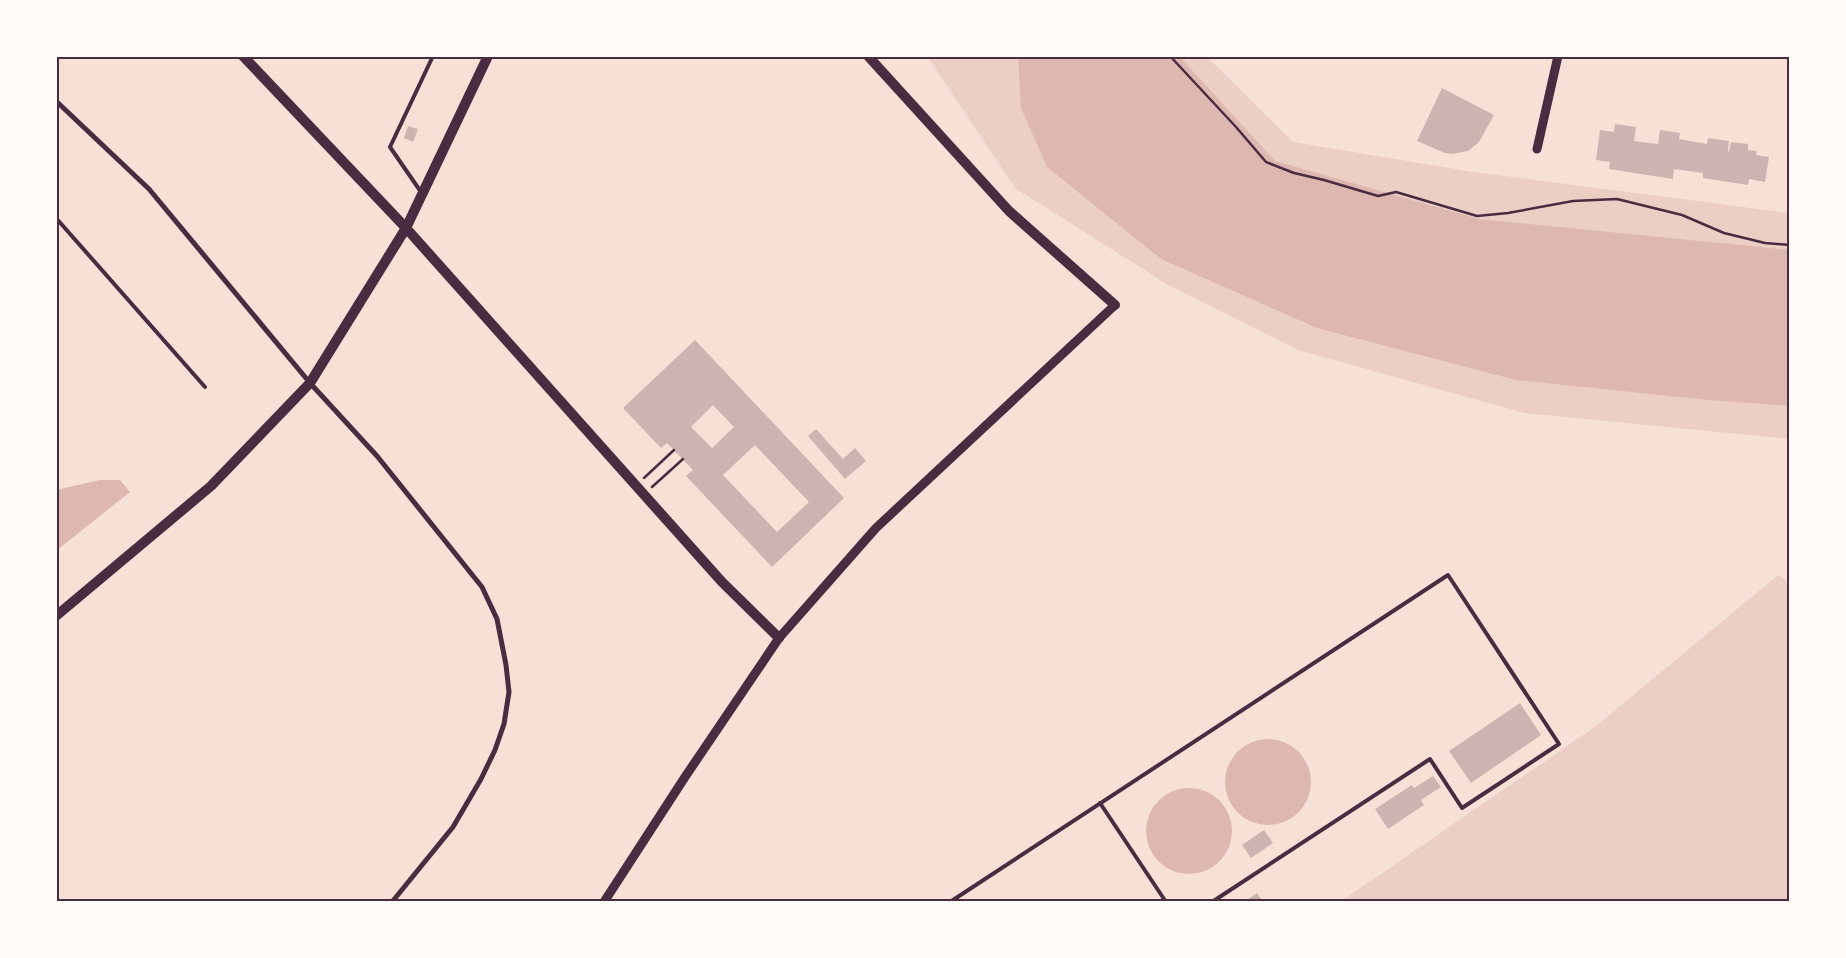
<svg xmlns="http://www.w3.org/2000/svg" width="1846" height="958" viewBox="0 0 1846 958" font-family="'Varela Round',sans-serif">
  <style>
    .green { fill: #ebcfc5 }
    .water { fill: #dcb8b0 }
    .building { fill: #ccb4b1; fill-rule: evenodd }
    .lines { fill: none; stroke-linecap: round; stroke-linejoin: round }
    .path { stroke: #4a2c40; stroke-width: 2.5 }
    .service { stroke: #4a2c40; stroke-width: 4 }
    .minor { stroke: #4a2c40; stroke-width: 5 }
    .tertiary { stroke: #4a2c40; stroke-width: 9 }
    .secondary { stroke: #4a2c40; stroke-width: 10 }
    .neatline { fill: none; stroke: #4a2c40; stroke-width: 2 }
  </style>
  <rect width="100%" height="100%" fill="#f7e1d7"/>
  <!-- green -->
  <path class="green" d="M927 56H1206L1293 142 1473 172 1790 213V439L1524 413 1298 350 1168 285 1015 188Z
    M1778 575 1790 583V902H1340L1596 726Z"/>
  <!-- water -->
  <path class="water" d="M1018 56H1179L1275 161 1479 219 1790 250V406L1708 400 1516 380 1317 328 1161 259 1047 167 1021 108Z
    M100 480H120L130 492 56 551V490Z
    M1225 782a43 43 0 1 1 86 0a43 43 0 1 1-86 0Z
    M1146 831a43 43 0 1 1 86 0a43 43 0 1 1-86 0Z"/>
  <!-- building -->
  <path class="building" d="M1442 88 1494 115 1479 142 1468 151 1452 154 1445 153 1417 141Z
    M1615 124 1636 127 1634 141 1658 144 1660 130 1680 133 1679 139 1707 144 1708 138 1729 141 1728 151 1729 152 1731 142 1748 144V150L1757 151 1756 155 1769 157 1765 182 1749 179 1748 185 1703 178V173L1674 169 1673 179 1609 169 1610 162 1596 160 1600 130 1614 132Z
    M408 126 418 129 413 142 404 138Z
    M695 340 844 498 772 567 686 476 693 470 667 443 661 448 623 408ZM713 405 734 427 712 448 691 427ZM755 445 809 502 777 532 723 475Z
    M816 429 843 459 855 448 866 461 845 479 808 436Z
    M1520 703 1541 735 1471 783 1449 751Z
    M1433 776 1441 787 1421 800 1424 805 1388 829 1375 809 1412 785 1414 788Z
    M1264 830 1273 843 1251 858 1242 845Z
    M1257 893 1263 902H1244Z"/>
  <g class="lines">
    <!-- path -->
    <path class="path" d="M1170 56 1236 127 1266 162 1294 173 1324 180 1378 196 1396 192 1477 216 1508 213 1573 201 1617 199 1682 215 1724 233 1765 243 1790 245
      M644 478 674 450
      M652 487 683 459"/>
    <!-- service -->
    <path class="service" d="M421 192 390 147 433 56
      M56 218 205 387
      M1100 803 1166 902
      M950 902 1448 575 1559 744 1462 808 1430 759 1212 902"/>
    <!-- minor -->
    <path class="minor" d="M56 101 149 189 310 383 377 456 482 587 497 619 506 665 509 692 504 724 495 750 481 779 453 827 392 902"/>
    <!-- tertiary -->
    <path class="tertiary" d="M1537 149 1558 56
      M604 902 685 777 779 638 876 528 1115 305"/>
    <!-- secondary -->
    <path class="secondary" d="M243 56 406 228 722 582 779 638
      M868 56 1009 211 1115 305
      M56 616 211 486 310 383 406 228 488 56"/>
  </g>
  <!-- border -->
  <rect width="1846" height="958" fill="none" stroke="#fffaf5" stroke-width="115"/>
  <rect x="58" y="58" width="1730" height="842" class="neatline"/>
</svg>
